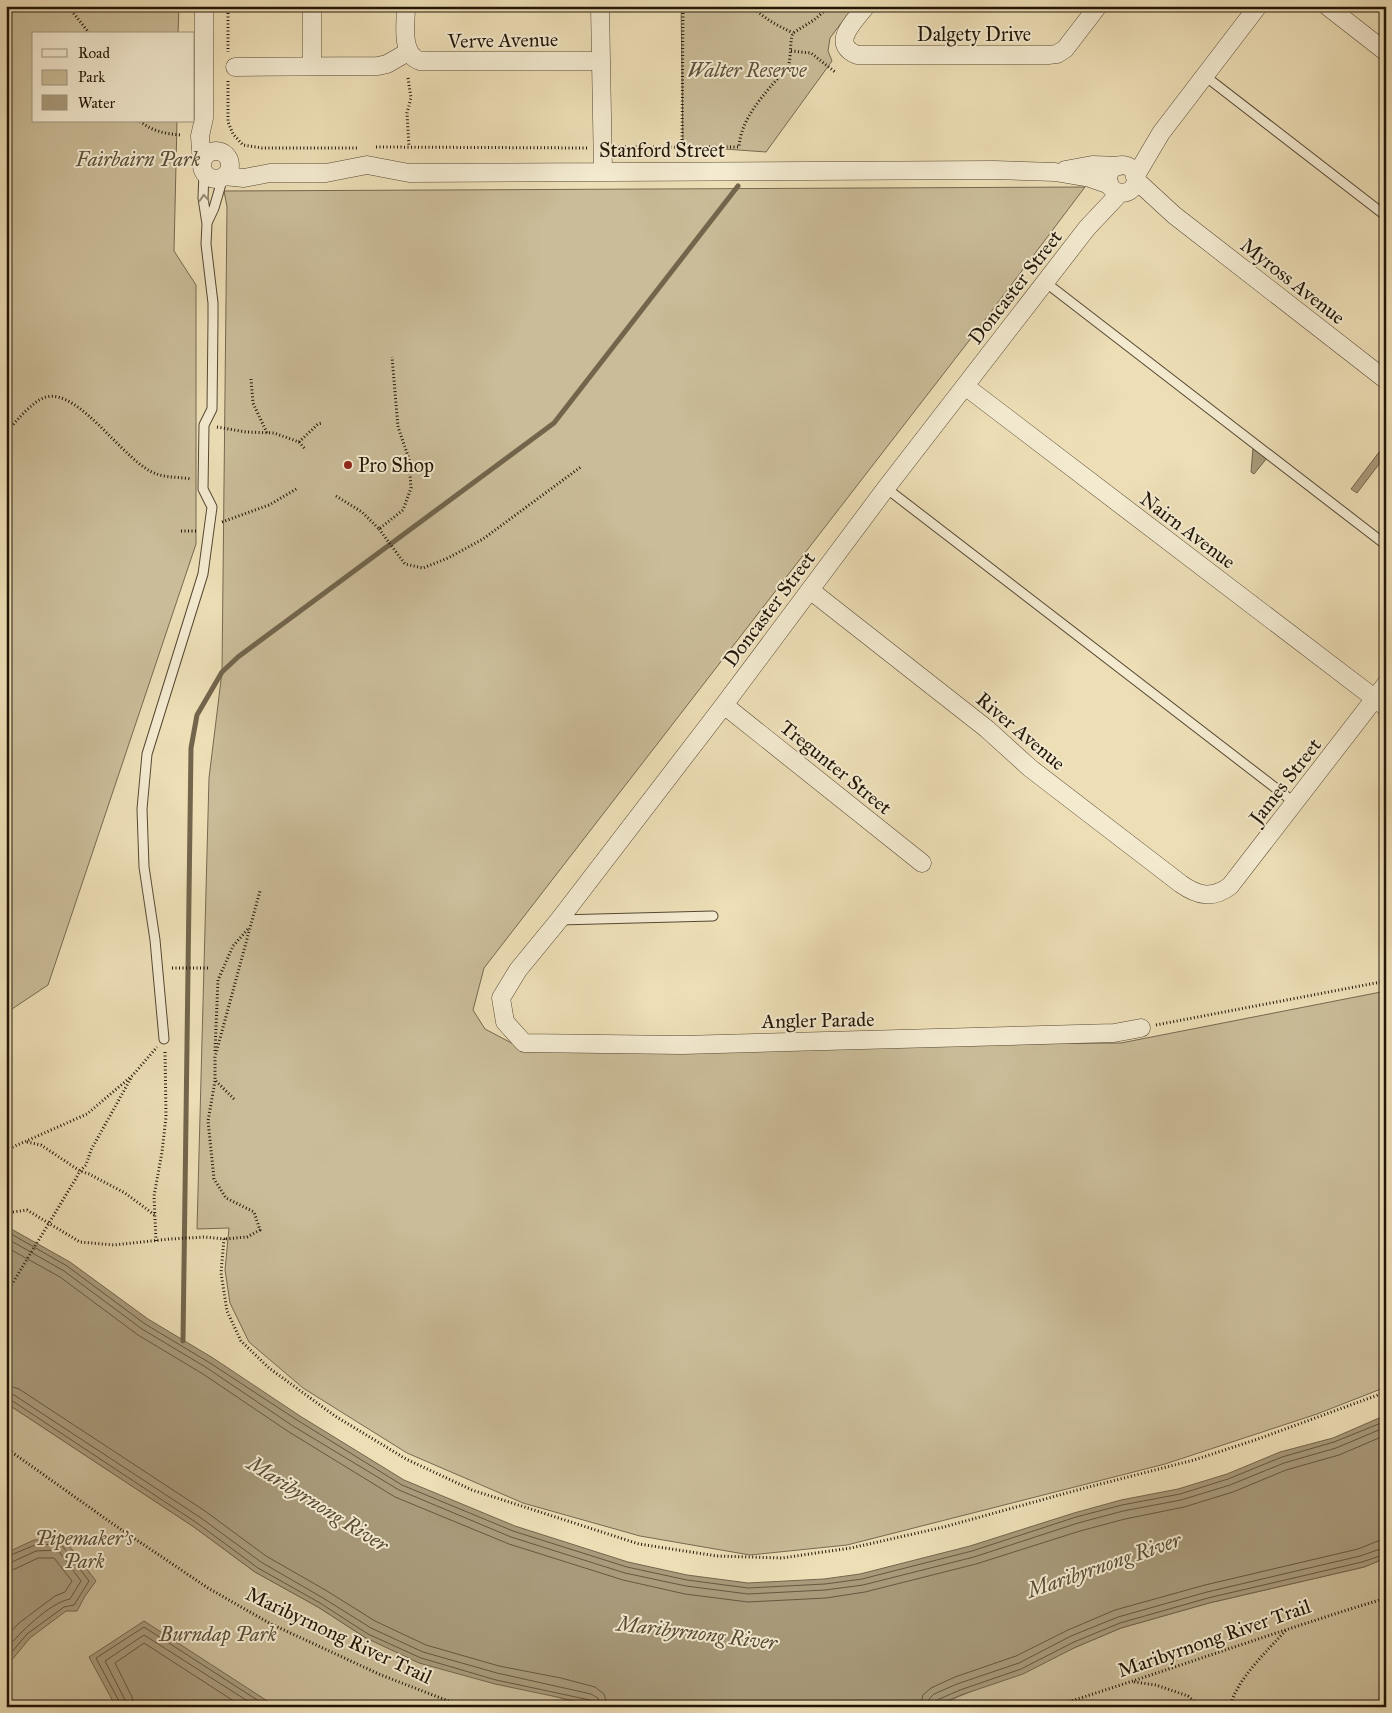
<svg xmlns="http://www.w3.org/2000/svg" width="1392" height="1713" viewBox="0 0 1392 1713" font-family="'IM FELL Great Primer',serif">
  <style>
    .green { fill: #cabc98; stroke: #766950 }
    .water { fill: #a89a7a; stroke: #72654c }
    .lines { fill: none; stroke-linecap: round; stroke-linejoin: round }
    .shore { stroke: #655840; stroke-width: 1 }
    .stream { stroke: #72654c; stroke-width: 5 }
    .lane-casing { stroke: #554833; stroke-width: 11 }
    .street-casing { stroke: #554833; stroke-width: 19 }
    .path { stroke: #221607; stroke-width: 3; stroke-dasharray: 1 2.5; stroke-linecap: butt }
    .lane { stroke: #f3ead0; stroke-width: 9 }
    .street { stroke: #f3ead0; stroke-width: 18 }
    .path-bridge { stroke: #221607; stroke-width: 3; stroke-dasharray: 1 2.5; stroke-linecap: butt }
    .oneway { stroke: #958b76 }
    .poi-dot { fill: #8f2418; stroke: #f3ead0; stroke-width: 2 }
    .labels { text-anchor: middle; dominant-baseline: central; stroke-width: 4; stroke-linejoin: round; paint-order: stroke }
    .street-label { font-size: 20px; fill: #221607; stroke: #f3ead0 }
    .park-label { font-size: 20px; font-style: italic; fill: #5d503a; stroke: #f3ead0 }
    .poi-label { font-size: 20px; fill: #221607; stroke: #f3ead0; text-anchor: start }
    .water-label { font-size: 21px; font-style: italic; fill: #584b35; stroke: #f3ead0 }
  </style>
  <rect width="100%" height="100%" fill="#eddeb6"/>
  <filter id="stains"><feTurbulence type="fractalNoise" baseFrequency=".004" numOctaves="4"/><feColorMatrix values="0 0 0 0 .2 0 0 0 0 .09 0 0 0 0 .02 0 0 0 .5 -.17"/></filter>
  <radialGradient id="worn" r=".72"><stop offset=".6" stop-color="#630" stop-opacity="0"/><stop offset="1" stop-color="#630" stop-opacity=".3"/></radialGradient>
  <!-- green -->
  <path class="green" d="M6 6H179L178 34H34V121H177L174 251 196 285V544L48 985 6 1013Z
    M681 6H854L830 38 828 51 832 61 766 152 683 146Z
    M1085 187 975 333 484 968 473 1010 485 1029 521 1048 1121 1043 1386 991V1387L1317 1414 1165 1464 847 1545 750 1555 640 1536 523 1503 407 1453 303 1388 249 1342 230 1303 225 1270 229 1228 197 1229 209 778 222 672 227 207 224 191Z
    M6 1403 194 1527 255 1572 318 1607 366 1638 557 1697 598 1707H6Z
    M1386 1558V1704L1381 1707H934L1121 1628 1209 1603 1364 1567Z"/>
  <!-- water -->
  <path class="water" d="M1386 443V455L1357 493 1351 489Z
    M1253 448 1267 458 1254 474 1251 472Z
    M6 1226 70 1262 148 1319 213 1358 300 1416 404 1480 515 1526 628 1562 687 1575 748 1583 824 1579 860 1574 970 1546 1074 1513 1121 1500 1178 1489 1227 1474 1280 1452 1333 1438 1386 1415V1558L1364 1567 1209 1603 1121 1628 1076 1647 1023 1674 961 1695 934 1707H598L557 1697 495 1684 419 1663 366 1638 318 1607 255 1572 194 1527 6 1403Z
    M64 1539 96 1581 85 1596 77 1611H66L30 1638 6 1667V1553L34 1540Z
    M144 1621 272 1704 273 1707H116L89 1657Z"/>
  <g class="lines">
    <!-- shore -->
    <path class="shore" d="M6 1231 67 1266 145 1324 210 1363 297 1420 402 1485 513 1531 627 1567 687 1580 748 1588 825 1584 862 1579 972 1551 1076 1517 1122 1505 1180 1494 1228 1479 1282 1457 1334 1442 1386 1421
      M6 1238 64 1271 142 1329 207 1368 293 1426 399 1490 511 1537 625 1573 686 1586 748 1594 825 1590 863 1585 974 1557 1078 1523 1123 1511 1181 1500 1230 1485 1284 1463 1336 1448 1386 1427
      M6 1247 60 1277 138 1335 203 1374 289 1432 395 1497 509 1544 623 1580 685 1594 748 1602 826 1598 865 1592 976 1564 1080 1531 1125 1519 1184 1507 1233 1492 1286 1470 1339 1455 1386 1435
      M6 1385 19 1389 205 1511 266 1556 327 1591 375 1621 426 1645 499 1666 561 1678 595 1687 604 1694 608 1707
      M6 1393 14 1395 201 1518 261 1562 323 1598 371 1628 423 1652 497 1673 591 1694 598 1698 600 1707
      M6 1399 11 1400 197 1523 258 1568 320 1603 368 1634 421 1658 496 1680 590 1700 593 1702 594 1707
      M6 1557 35 1545 61 1544 89 1581 74 1605 64 1607 27 1634 6 1659
      M6 1563 12 1562 36 1551 58 1550 81 1581 70 1599C49 1603 20 1633 6 1649
      M6 1571 15 1569 38 1558H54L72 1581 65 1592 55 1596 19 1623 6 1637
      M120 1707V1703L96 1658 144 1627 268 1707
      M127 1707 125 1700 105 1661 144 1635 257 1707
      M134 1707 132 1697 115 1663 144 1643 243 1707
      M920 1707 923 1695 931 1688 955 1677 1016 1656 1068 1630 1115 1610 1205 1585 1358 1549 1378 1541 1386 1540
      M928 1707 929 1699 934 1694 957 1684 1019 1663 1071 1636 1118 1617 1207 1592 1360 1556 1386 1547
      M934 1707 935 1702 937 1700 960 1690 1021 1669 1074 1642 1120 1623 1208 1598 1362 1562 1386 1554"/>
    <!-- stream -->
    <path class="stream" d="M183 1341 191 748 197 715 222 672 238 657 554 423 738 186"/>
    <!-- lane casing -->
    <g class="lane-casing">
      <path id="lane" d="M1205 76 1386 216
        M207 223 214 208 223 177
        M1045 282 1386 545
        M886 488 1295 803
        M559 920 713 916
        M164 1039 155 940 144 867 142 809 147 754 203 574 212 507 203 489 204 425 212 409 213 320V303L206 244 207 224 203 198 204 172"/>
    </g>
    <!-- street casing -->
    <g class="street-casing">
      <path id="street" d="M312 6V66
        M406 6C406 24 400 54 420 61H601
        M600 6 603 171
        M866 6C855 21 829 43 857 55H1048L1057 54 1065 49 1098 6
        M1327 6 1386 52
        M235 67 378 66 387 64 408 52
        M202 165a14 14 0 1 1 28 0a14 14 0 1 1-28 0Z
        M202 164 200 136 204 118V6
        M1108 179a14 14 0 1 1 28 0a14 14 0 1 1-28 0Z
        M1065 170 1092 165 1120 166
        M224 176 244 178 270 173H326L367 165 409 173 994 170 1055 172 1090 178 1110 185
        M1135 177 1161 133 1258 6
        M1136 180 1174 215 1386 380
        M1120 193 1087 228 886 488 724 705 559 920 518 970 501 998 505 1022 524 1043 682 1045 1114 1033 1141 1028
        M965 386 1386 707
        M810 590 987 729 1030 768 1181 884C1198 896 1213 899 1230 886L1386 684
        M724 705 922 863"/>
    </g>
    <!-- path -->
    <path class="path" d="M66 6 71 10 90 34
      M228 6V52
      M752 6C764 19 777 25 793 33
      M791 51 811 53 835 72
      M408 78 411 98 407 113 409 147
      M228 81V122L233 134 243 145 262 148H359
      M140 121C151 131 166 134 181 135
      M376 147 587 148
      M618 147H739C741 116 768 90 788 67 792 55 789 44 793 33L814 20 830 6
      M682 147 683 6
      M251 379 253 403 267 433
      M217 427 246 432 274 433 299 442 306 450
      M6 432C16 422 32 401 46 397 80 388 126 465 157 474 167 478 181 477 191 479
      M299 442 318 424 322 423
      M336 496 362 512 379 529 403 510 411 488 409 459 398 427 392 357
      M222 522 269 505 298 488
      M379 529 405 564 423 568 448 558 483 539 582 466
      M181 531H198
      M172 968H209
      M1156 1025 1386 981
      M215 1051 218 980 233 946 248 929
      M215 1081 208 1121 214 1179 226 1198 254 1212 260 1230 247 1237 224 1239
      M234 1099 215 1080V1057L260 891
      M27 1142 41 1145 80 1171 89 1174 125 1193 156 1216
      M6 1150 87 1114 133 1075 157 1047
      M75 1180 80 1171 86 1165 91 1150 131 1078
      M6 1213 27 1210 80 1242 114 1245 170 1239 205 1237 224 1239 221 1273 227 1311 241 1341 269 1368 335 1416 406 1459 472 1490 639 1544 717 1556 782 1558 851 1548 944 1527 1081 1489 1194 1460 1258 1439 1386 1392
      M156 1241 154 1196 162 1152 166 1117 165 1050
      M6 1448 113 1524 208 1588 271 1624 381 1675 464 1707
      M1134 1682 1156 1685 1188 1696 1200 1707
      M1052 1707C1164 1672 1274 1632 1386 1598
      M1230 1707C1236 1680 1268 1650 1286 1630"/>
    <!-- lane -->
    <use href="#lane" class="lane"/>
    <!-- street -->
    <use href="#street" class="street"/>
    <!-- path-bridge -->
    <path class="path-bridge" d="M6 1294 75 1180"/>
  </g>
  <!-- one-way arrows -->
  <defs><path id="oneway-chevron" d="M-2-3.5L2.5 0L-2 3.5" fill="none" stroke-width="1.6" stroke-linecap="round" stroke-linejoin="round" transform="scale(1.25)"/></defs>
  <use class="oneway" href="#oneway-chevron" transform="translate(204 198) rotate(-94)"/>
  <!-- markers -->
  <circle class="poi-dot" cx="348" cy="465" r="5"/>
  <g class="labels">
    <!-- street labels -->
    <g class="street-label">
      <text x="974" y="34">Dalgety Drive</text>
      <text transform="translate(503 40) rotate(-1)">Verve Avenue</text>
      <text x="662" y="150">Stanford Street</text>
      <text transform="translate(1293 281) rotate(38)">Myross Avenue</text>
      <text transform="translate(1015 287) rotate(-52)">Doncaster Street</text>
      <text transform="translate(1188 530) rotate(37)">Nairn Avenue</text>
      <text transform="translate(769 609) rotate(-53)">Doncaster Street</text>
      <text transform="translate(1021 731) rotate(40)">River Avenue</text>
      <text transform="translate(836 767) rotate(39)">Tregunter Street</text>
      <text transform="translate(1285 781) rotate(-52)">James Street</text>
      <text transform="translate(818 1020) rotate(-1)">Angler Parade</text>
      <text transform="translate(339 1635) rotate(25)">Maribyrnong River Trail</text>
      <text transform="translate(1214 1638) rotate(-19)">Maribyrnong River Trail</text>
    </g>
    <!-- park labels -->
    <g class="park-label">
      <text x="747" y="70">Walter Reserve</text>
      <text x="138" y="159">Fairbairn Park</text>
      <text x="84" y="1538">Pipemaker's<tspan x="84" dy="23">Park</tspan></text>
      <text x="218" y="1634">Burndap Park</text>
    </g>
    <!-- poi labels -->
    <g class="poi-label">
      <text x="358" y="465">Pro Shop</text>
    </g>
    <!-- water labels -->
    <g class="water-label">
      <text transform="translate(318 1504) rotate(32)">Maribyrnong River</text>
      <text transform="translate(1104 1565) rotate(-19)">Maribyrnong River</text>
      <text transform="translate(697 1633) rotate(7)">Maribyrnong River</text>
    </g>
  </g>
  <!-- margin -->
  <rect width="1392" height="1713" fill="none" stroke="#eddeb6" stroke-width="25"/>
  <rect x="8" y="8" width="1377" height="1698" fill="none" stroke="#221607" stroke-width="2.5"/>
  <rect x="12" y="12" width="1367" height="1688" fill="none" stroke="#221607"/>
  <!-- legend -->
  <rect x="32" y="32" width="162" height="90" fill="#f3ead0" stroke="#9f9580"/>
  <rect x="42" y="49" width="25" height="8" fill="#f3ead0" stroke="#9f9580"/>
  <text x="78" y="58" font-size="15" fill="#221607">Road</text>
  <rect x="42" y="70" width="25" height="15" fill="#cabc98" stroke="#9f9580"/>
  <text x="78" y="82" font-size="15" fill="#221607">Park</text>
  <rect x="42" y="95" width="25" height="15" fill="#a89a7a" stroke="#9f9580"/>
  <text x="78" y="108" font-size="15" fill="#221607">Water</text>
  <rect width="100%" height="100%" filter="url(#stains)"/>
  <rect width="100%" height="100%" fill="url(#worn)"/>
</svg>
